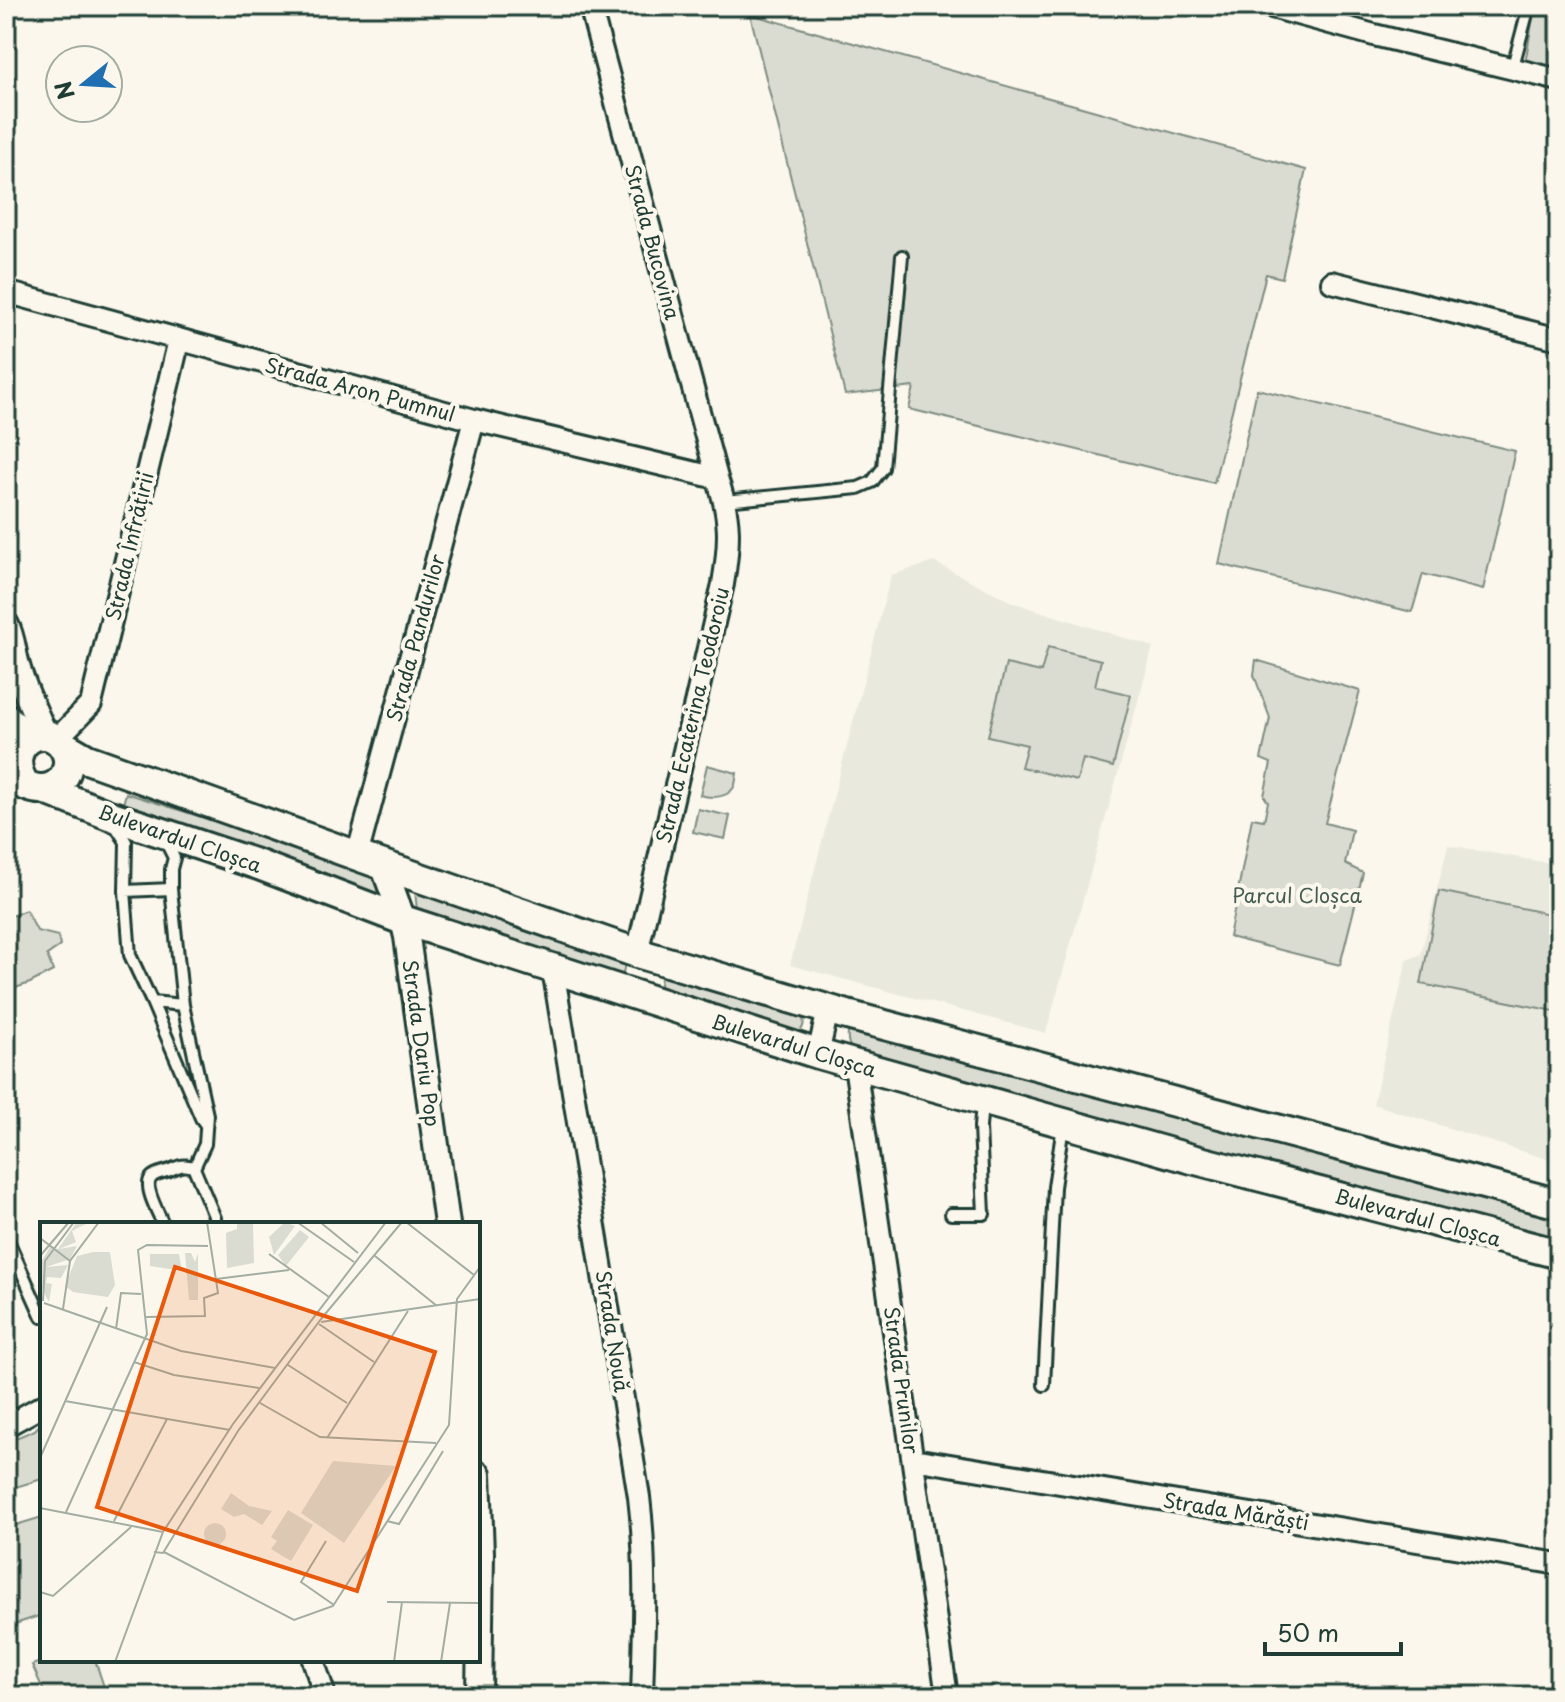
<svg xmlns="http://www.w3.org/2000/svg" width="1565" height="1702" viewBox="0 0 1565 1702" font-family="'Playpen Sans',sans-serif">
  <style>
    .built { fill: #eae9de }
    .green { fill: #dbdcd1; stroke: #7d8c82; stroke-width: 2 }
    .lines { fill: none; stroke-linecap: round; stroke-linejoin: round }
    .service-casing { stroke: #1f3d34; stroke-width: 16 }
    .minor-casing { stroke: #1f3d34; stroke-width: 26 }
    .tertiary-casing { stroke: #1f3d34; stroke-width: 30 }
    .secondary-casing { stroke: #1f3d34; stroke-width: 34 }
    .service { stroke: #fbf7ec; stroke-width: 10 }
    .minor { stroke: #fbf7ec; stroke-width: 20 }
    .tertiary { stroke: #fbf7ec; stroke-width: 24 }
    .secondary { stroke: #fbf7ec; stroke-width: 28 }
    .labels { text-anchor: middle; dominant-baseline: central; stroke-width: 8; stroke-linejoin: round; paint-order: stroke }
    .street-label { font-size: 20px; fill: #1f3d34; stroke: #fbf7ec }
    .park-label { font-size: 20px; fill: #455d53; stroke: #fbf7ec }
    .inset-road { fill: none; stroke: #a3ada2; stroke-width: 2 }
    .view { fill: #e8590c; fill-opacity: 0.15; stroke: #e8590c; stroke-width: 4 }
    .inset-edge { fill: none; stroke: #1f3d34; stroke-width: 4 }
  </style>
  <rect width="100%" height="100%" fill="#fbf7ec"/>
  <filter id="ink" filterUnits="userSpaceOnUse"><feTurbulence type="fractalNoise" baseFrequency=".0125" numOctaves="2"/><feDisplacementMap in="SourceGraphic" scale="16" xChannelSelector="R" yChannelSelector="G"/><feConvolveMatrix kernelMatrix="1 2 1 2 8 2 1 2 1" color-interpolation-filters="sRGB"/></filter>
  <g filter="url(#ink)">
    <!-- built -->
    <path class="built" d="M934 562 1014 603 1153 647 1046 1033 790 965 891 575Z
      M1448 845 1559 865V1163L1373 1104 1407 960 1421 954Z"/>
    <!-- green -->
    <path class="green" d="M1535 6H1547L1549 11 1559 12V72L1546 67 1525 63Z
      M750 14 1306 170 1282 278 1266 274 1214 483 909 409 914 387 845 395Z
      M1257 389 1515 451 1483 590 1423 574 1412 612 1219 564Z
      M1048 647 1101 660 1095 686 1131 695 1113 767 1083 759 1077 781 1021 767 1027 745 988 736 1006 664 1041 672Z
      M1256 660 1360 691 1325 823 1352 830 1345 864 1363 873 1340 965 1229 937 1252 818 1264 820 1268 802 1264 796 1271 763 1261 759 1270 718 1254 675Z
      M707 765 737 773C736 778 736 783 734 787 727 799 710 798 700 795Z
      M126 793 373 872 383 908 120 815Z
      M698 809 730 816 725 839 693 832Z
      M414 880 626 959 620 987 418 921Z
      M1439 891 1559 916V1012L1421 984Z
      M26 910 37 931 58 936 60 946 47 955 53 971 30 983 6 991V918Z
      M662 971 800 1012C805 1020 805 1026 799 1033L658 998Z
      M855 1027 1177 1118 1538 1208 1559 1215V1245L856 1053C849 1047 847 1042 848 1033Z
      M42 1422V1479L6 1490V1442L35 1430Z
      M42 1517V1615L6 1627V1528Z
      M46 1660H95L107 1696H46L32 1665Z"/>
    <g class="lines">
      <!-- service casing -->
      <g class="service-casing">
        <path id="service" d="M1512 70 1529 6
          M725 501 858 488 872 482 883 468 902 256
          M115 825 126 842 125 891 130 955 152 1002 201 1118 206 1125
          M164 838 174 858 171 869V889L183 1005 207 1115 205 1144 194 1168
          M125 891 171 889
          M152 1002 183 1005
          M951 1214H984L980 1127 982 1103
          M163 1224C159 1214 142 1185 152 1177 156 1173 165 1172 170 1170 179 1166 186 1163 194 1168L215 1218V1224
          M6 1236 42 1317
          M1044 1385 1054 1187 1063 1126"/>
      </g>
      <!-- minor casing -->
      <g class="minor-casing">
        <path id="minor" d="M590 6 717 478C731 518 730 542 723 584L637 953
          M1268 6 1374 35 1559 80
          M1332 282 1559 339
          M6 292 474 420 717 478
          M57 739 91 704 179 340
          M357 856 474 420
          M553 969 639 1497C647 1564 644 1629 642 1696
          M818 1054 828 1010
          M855 1065 947 1696
          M6 1426 42 1406
          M913 1459 1559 1564
          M313 1660 325 1696"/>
      </g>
      <!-- tertiary casing -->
      <g class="tertiary-casing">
        <path id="tertiary" d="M6 625C13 638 13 654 18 669 25 692 35 713 45 735
          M383 865 403 920 407 937 447 1224
          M478 1474 481 1553 479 1696"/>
      </g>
      <!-- secondary casing -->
      <g class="secondary-casing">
        <path id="secondary" d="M6 718 27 739
          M63 745 87 759 383 865 637 953 847 1015 1559 1204
          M6 777C16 781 32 790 42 789 62 789 75 766 64 748 45 717 0 746 24 783
          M43 789 109 815 259 865 403 920 818 1054 1192 1159 1559 1254"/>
      </g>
      <!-- service -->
      <use href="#service" class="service"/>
      <!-- minor -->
      <use href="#minor" class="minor"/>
      <!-- tertiary -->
      <use href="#tertiary" class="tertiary"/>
      <!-- secondary -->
      <use href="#secondary" class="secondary"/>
    </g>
  </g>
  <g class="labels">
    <!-- street labels -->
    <g class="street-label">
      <text transform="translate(653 242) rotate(75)">Strada Bucovina</text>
      <text transform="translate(360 389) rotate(15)">Strada Aron Pumnul</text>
      <text transform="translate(129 546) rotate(-77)">Strada Înfrățirii</text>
      <text transform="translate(415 638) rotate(-75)">Strada Pandurilor</text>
      <text transform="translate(692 715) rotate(-77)">Strada Ecaterina Teodoroiu</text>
      <text transform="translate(180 838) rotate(19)">Bulevardul Cloșca</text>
      <text transform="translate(422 1043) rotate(82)">Strada Dariu Pop</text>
      <text transform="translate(794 1045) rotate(17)">Bulevardul Cloșca</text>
      <text transform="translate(1418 1217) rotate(15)">Bulevardul Cloșca</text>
      <text transform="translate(613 1331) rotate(81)">Strada Nouă</text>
      <text transform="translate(902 1380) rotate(82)">Strada Prunilor</text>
      <text transform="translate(1236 1511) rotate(9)">Strada Mărăști</text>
    </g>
    <!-- park labels -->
    <g class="park-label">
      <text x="1297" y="895">Parcul Cloșca</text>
    </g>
  </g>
  <!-- overview -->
  <g transform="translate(40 1222)">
    <rect width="440" height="440" fill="#fbf7ec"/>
    <path d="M37 0H50L32 9 36 20 19 27 37 24 30 37 6 45 28 43 21 56 7 55 6 61 12 62 9 80 1 65V40L10 25 18 27ZM197 0 213 2 214 41 187 46 186 11 197 7ZM245 0 255 4 234 33 229 15ZM260 8 269 15 246 44 238 33ZM53 30H70L75 63 68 75 33 70 25 64 37 34ZM145 31H151L155 40 158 31V78H149ZM110 32H139L142 49 110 44ZM293 239 356 244 304 321 261 291ZM191 271 209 284 232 289 222 303 204 292 194 295 181 287ZM248 288 273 303 251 339 231 327 237 319 231 315ZM164 312a11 11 0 1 1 22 0a11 11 0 1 1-22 0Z" fill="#dbdcd1"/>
    <path class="inset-road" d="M257 0 314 40M280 0 318 31M366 0 434 53M0 16 30 39M229 32 289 75M0 34 29 0M335 34 397 84M176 57 249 48M3 79 5 39 34 0M4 81 141 129 235 146M23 87 30 39 59 0M106 95 165 94 164 76 178 71 167 0M281 97 362 0M281 100 440 77M279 102 334 140M76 107 81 71 101 72M94 140 134 153 219 166M248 143 307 181M25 179 190 208M220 181 280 215 396 221M287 216 368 89M0 236 67 85M0 286 123 310M26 290 107 112 98 28 107 23 168 24M74 299 127 197M347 299 359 302 403 229M286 319 261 360 294 383M114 330 123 331 198 209 281 97M124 330 254 398 293 384 409 203 417 77 440 45M0 370 13 374 91 305M347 380 440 381M75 440 123 310 193 202 346 0M354 440 362 380M401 440 410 381"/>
    <path class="view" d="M135 45 395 130 317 369 57 285Z"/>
    <rect width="440" height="440" class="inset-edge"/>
  </g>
  <!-- margin -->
  <rect width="1565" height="1702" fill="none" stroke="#fbf7ec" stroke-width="32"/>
  <rect x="16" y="16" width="1533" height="1670" fill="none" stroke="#1f3d34" stroke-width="3" filter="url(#ink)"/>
  <!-- north arrow -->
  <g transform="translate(84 84) rotate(252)"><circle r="38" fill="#fbf7ec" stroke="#a3ada2" stroke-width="2"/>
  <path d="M0-6L14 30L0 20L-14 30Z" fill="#1f6fb2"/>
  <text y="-12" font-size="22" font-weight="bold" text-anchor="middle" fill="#1f3d34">N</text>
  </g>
  <!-- scale -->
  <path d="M1265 1642v12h136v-12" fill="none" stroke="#1f3d34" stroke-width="4"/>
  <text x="1277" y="1642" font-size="24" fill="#1f3d34" stroke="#fbf7ec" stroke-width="6" paint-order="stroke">50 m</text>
</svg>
